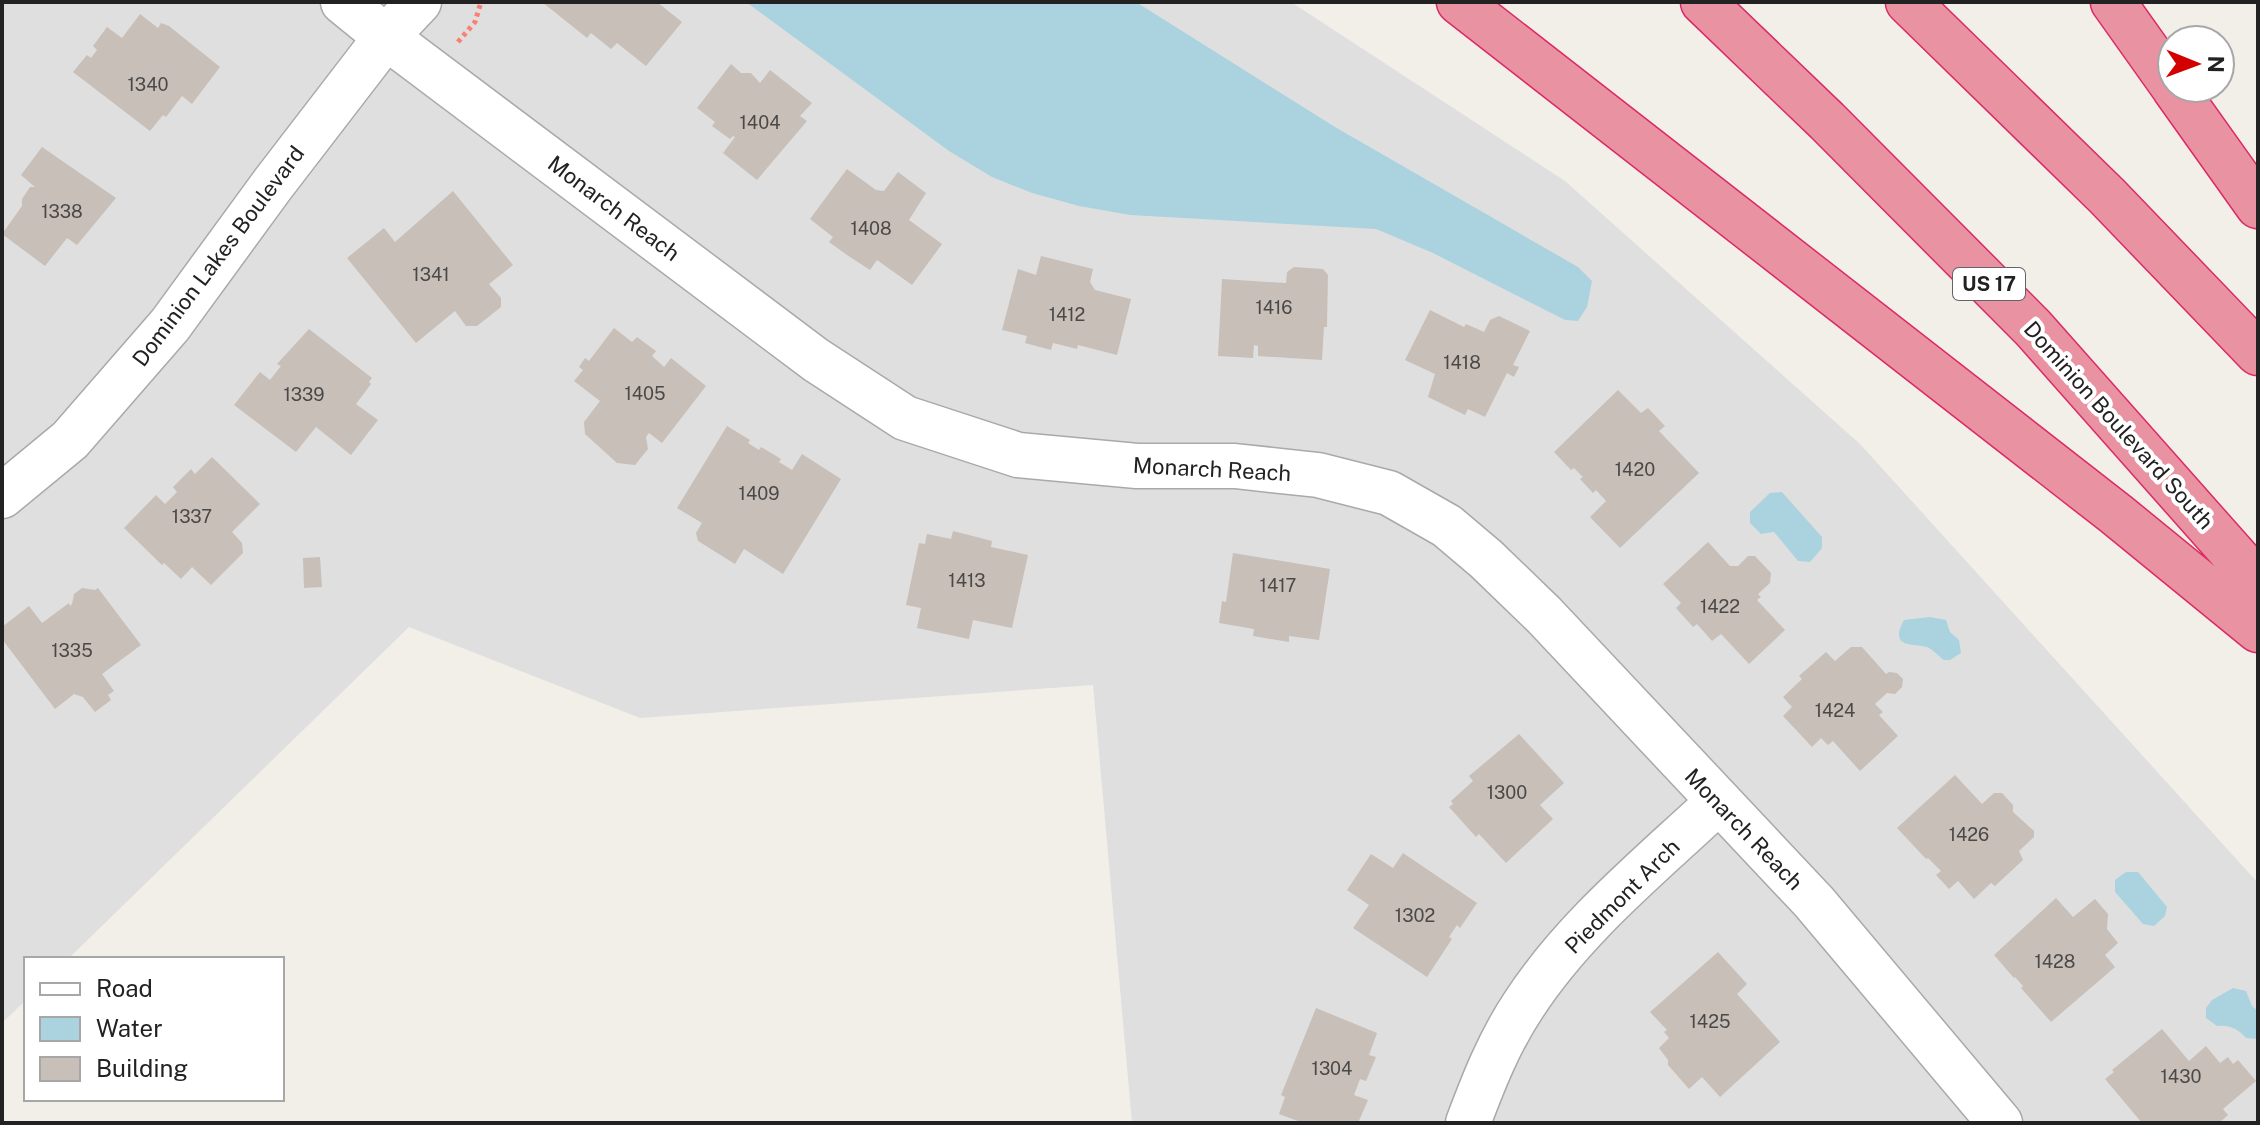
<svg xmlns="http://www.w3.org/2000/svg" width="2260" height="1125" viewBox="0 0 2260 1125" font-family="'Public Sans',sans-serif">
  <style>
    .residential { fill: #e0dfdf }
    .water { fill: #aad3df }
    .building { fill: #c7bfb8 }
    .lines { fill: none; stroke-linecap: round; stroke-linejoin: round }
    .minor-casing { stroke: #a9a9a9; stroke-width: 47 }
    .motorway-casing { stroke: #dc2a67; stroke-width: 47 }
    .path { stroke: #fa8072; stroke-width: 5; stroke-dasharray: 4 4; stroke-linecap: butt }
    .minor { stroke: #fff; stroke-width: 44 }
    .motorway { stroke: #e892a2; stroke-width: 44 }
    .labels { text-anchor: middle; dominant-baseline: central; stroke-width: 8; stroke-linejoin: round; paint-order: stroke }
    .number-label { font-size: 18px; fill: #4b4948 }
    .shield { fill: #fff; stroke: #646464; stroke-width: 2 }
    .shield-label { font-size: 20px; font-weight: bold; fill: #222 }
    .street-label { font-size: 22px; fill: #222; stroke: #fff }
  </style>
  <rect width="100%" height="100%" fill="#f2efe9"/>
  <!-- residential -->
  <path class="residential" d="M2 2H1291L1565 181 1860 444 2258 883V1123H1132L1093 685 640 718 409 627 68 959H26V1000L2 1023Z"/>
  <!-- water -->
  <path class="water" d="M746 2H1136L1335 127 1578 267 1592 281 1587 307 1578 321 1565 320 1433 253 1376 229 1130 215 1079 206 1032 193 992 177 949 151Z
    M1782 492 1822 537V548L1810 562 1798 561 1774 532 1761 534 1750 523V512L1770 493Z
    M1930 617 1946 620 1950 632 1959 640 1961 653 1950 660H1944C1938 656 1934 650 1927 647 1914 643 1888 649 1904 620Z
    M2126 872H2138L2167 907 2165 916 2154 926 2143 924 2115 892V880Z
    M2233 988 2246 991 2252 1006 2258 1011V1039L2246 1038C2238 1029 2230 1025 2217 1026L2206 1018V1008L2212 1000Z"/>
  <!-- building -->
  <path class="building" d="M542 2H657L682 22 646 66 617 43 611 49 591 33 587 38Z
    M140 14 158 28 161 23 169 26 220 67 192 104 182 96 166 117 163 115 150 131 73 72 87 55 91 58 97 50 93 46 107 27 122 38Z
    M731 64 741 73H751L760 83 770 70 812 103 800 116 807 121 757 180 723 153 735 137 733 136 730 139 712 126 715 122 697 108Z
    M42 147 116 198 77 245 67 238 45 266 2 234 22 206V199L30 187H35L21 175Z
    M847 169 876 190 884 191 898 172 926 193 909 220 942 244 912 285 877 260 870 270 847 255 829 242 833 237 810 219Z
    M453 191 513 265 489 284 501 298V307L477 326H466L455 311 416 343 347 258 384 228 395 242Z
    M1041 256 1093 269 1090 282 1095 290 1131 299 1117 355 1078 345 1077 349 1053 343 1051 350 1025 343 1027 336 1002 330 1018 269 1036 275Z
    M1294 267 1323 269 1328 275 1327 327H1324L1322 360 1258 356V346L1254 345 1253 358 1218 356 1222 279 1286 283 1287 272Z
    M1430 310 1464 327 1466 324 1484 332 1490 320 1499 316 1530 331 1513 365 1519 367 1514 377 1507 373 1485 417 1468 409 1465 415 1428 397 1435 374 1405 360Z
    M614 328 632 342 637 337 656 351 652 356 664 367 671 358 706 386 662 443 649 433 646 437 648 449 635 465 617 463 585 434 584 422 600 401 574 381 583 370 579 367 585 358 589 361Z
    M309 329 372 378 369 382 371 384 356 404 378 420 351 455 316 427 296 452 234 405 260 372 270 380 281 366 277 364Z
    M1618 390 1641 413 1648 408 1665 426 1659 431 1699 473 1620 548 1590 517 1606 501 1596 490 1593 493 1580 479 1583 477 1574 468 1571 470 1554 452Z
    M727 426 750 440 748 443 759 450 761 447 781 459 779 462 792 470 802 454 841 479 783 574 744 549 735 564 698 541 696 533 702 523 677 508Z
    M212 457 260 504 232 532 242 543 243 553 211 585 192 567 181 579 164 563 162 565 124 528 156 495 165 504 177 492 173 487 191 469 195 474Z
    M953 531 992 541 991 547 1028 555 1012 628 973 620 969 639 917 628 921 608 906 605 919 543 925 544 927 534 951 539Z
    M1708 542 1730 566H1738L1748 556H1755L1771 573 1770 583 1758 594 1761 597 1757 600 1785 630 1749 664 1721 634 1712 641 1697 624 1693 627 1676 608 1681 603 1663 584Z
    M1233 553 1330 569 1319 640 1289 636V642L1253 636 1254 629 1219 623 1222 601 1226 602Z
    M320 557 322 587 304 588 303 558Z
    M82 588 95 590 98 588 141 645 102 674 114 691 108 695 111 700 95 712 83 697 74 694 55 709 2 639V627L29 606 42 623 69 603 70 606 72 604 74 594Z
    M1851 647H1862L1886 674 1889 672 1897 673 1903 679 1902 687 1895 694 1887 693 1875 704 1883 712 1879 715 1898 736 1860 771 1833 741 1828 745 1821 738 1812 747 1783 716 1792 707 1783 697 1802 679 1799 676 1826 652 1835 661Z
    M1519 734 1564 783 1540 805 1553 819 1506 863 1479 834 1476 837 1449 807 1453 804 1451 801 1473 781 1469 776Z
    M1955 775 1982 804 1994 793H2002L2013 805V812L2034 831V837L2019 851 2023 860 1995 886 1991 883 1974 899 1958 881 1949 889 1936 875 1941 871 1928 858 1926 859 1897 828Z
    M1403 853 1477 903 1460 928 1457 925 1449 937 1452 939 1427 977 1353 928 1369 905 1347 890 1371 854 1393 868Z
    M2056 898 2073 917 2095 899 2108 914 2107 929 2118 943 2105 955 2115 967 2051 1022 2021 988 2023 986 2015 977 2014 978 1994 955Z
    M1718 952 1747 984 1737 994 1780 1042 1720 1097 1702 1077 1689 1089 1668 1065V1060L1659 1048 1669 1038 1664 1032 1667 1030 1650 1012Z
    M1316 1008 1377 1033 1369 1055 1376 1057 1366 1081 1360 1079 1354 1095 1368 1100 1358 1123H1303L1279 1114 1285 1097 1281 1095Z
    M2162 1029 2189 1061 2206 1046 2220 1063 2228 1057 2233 1064 2238 1060 2256 1081 2223 1109 2228 1115 2219 1123H2142L2105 1079 2114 1072 2112 1070Z"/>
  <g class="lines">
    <!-- minor casing -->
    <g class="minor-casing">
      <path id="minor" d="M343 2 386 37 816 360 905 418 1018 455 1137 466H1235L1318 475 1389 493 1447 526 1486 559 1544 615 1814 902 2000 1123
        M2 496 70 440 170 325 273 184 386 37 419 2
        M1468 1123C1483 1083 1499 1042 1523 1006 1574 927 1650 866 1718 802"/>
    </g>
    <!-- motorway casing -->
    <g class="motorway-casing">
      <path id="motorway" d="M1459 2 2116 514 2258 630
        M1703 2 1827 121 2033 328 2258 582
        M1908 2 2107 196 2258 353
        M2113 2 2172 85
        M2174 88 2258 206"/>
    </g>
    <!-- path -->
    <path class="path" d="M458 42 475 22 481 2"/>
    <!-- minor -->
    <use href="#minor" class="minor"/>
    <!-- motorway -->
    <use href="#motorway" class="motorway"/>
  </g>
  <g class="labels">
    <!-- number labels -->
    <g class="number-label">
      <text x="148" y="84">1340</text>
      <text x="760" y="122">1404</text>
      <text x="62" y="211">1338</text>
      <text x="871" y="228">1408</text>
      <text x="431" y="274">1341</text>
      <text x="1274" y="307">1416</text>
      <text x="1067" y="314">1412</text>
      <text x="1462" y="362">1418</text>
      <text x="645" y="393">1405</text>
      <text x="304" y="394">1339</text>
      <text x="1635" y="469">1420</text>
      <text x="759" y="493">1409</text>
      <text x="192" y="516">1337</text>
      <text x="967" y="580">1413</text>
      <text x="1278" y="585">1417</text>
      <text x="1720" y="606">1422</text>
      <text x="72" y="650">1335</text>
      <text x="1835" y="710">1424</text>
      <text x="1507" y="792">1300</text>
      <text x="1969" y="834">1426</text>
      <text x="1415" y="915">1302</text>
      <text x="2055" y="961">1428</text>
      <text x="1710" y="1021">1425</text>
      <text x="1332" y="1068">1304</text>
      <text x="2181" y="1076">1430</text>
    </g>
    <!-- shield labels -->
    <rect class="shield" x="1953" y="268" width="72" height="32" rx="6"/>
    <g class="shield-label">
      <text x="1989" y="284">US 17</text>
    </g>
    <!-- street labels -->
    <g class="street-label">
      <text transform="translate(614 208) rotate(37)">Monarch Reach</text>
      <text transform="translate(218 256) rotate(-53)">Dominion Lakes Boulevard</text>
      <text transform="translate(2119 425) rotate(48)">Dominion Boulevard South</text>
      <text transform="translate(1212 469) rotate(3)">Monarch Reach</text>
      <text transform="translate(1744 829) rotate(46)">Monarch Reach</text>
      <text transform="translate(1622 896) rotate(-45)">Piedmont Arch</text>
    </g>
  </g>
  <!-- border -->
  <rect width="2260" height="1125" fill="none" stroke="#222222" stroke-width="8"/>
  <!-- legend -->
  <rect x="24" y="957" width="260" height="144" fill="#ffffff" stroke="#a7a7a7" stroke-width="2"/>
  <rect x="40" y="983" width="40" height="12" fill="#ffffff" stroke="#a7a7a7" stroke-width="2"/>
  <text x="96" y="997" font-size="24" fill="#222222">Road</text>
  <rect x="40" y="1017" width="40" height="24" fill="#aad3df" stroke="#a7a7a7" stroke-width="2"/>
  <text x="96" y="1037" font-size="24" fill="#222222">Water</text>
  <rect x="40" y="1057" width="40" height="24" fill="#c7bfb8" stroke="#a7a7a7" stroke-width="2"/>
  <text x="96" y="1077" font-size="24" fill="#222222">Building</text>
  <!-- north arrow -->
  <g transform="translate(2196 64) rotate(91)"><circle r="38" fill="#ffffff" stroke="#a7a7a7" stroke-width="2"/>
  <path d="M0-6L14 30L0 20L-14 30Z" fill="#d40000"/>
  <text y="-12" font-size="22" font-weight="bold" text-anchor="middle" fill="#222222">N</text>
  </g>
</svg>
